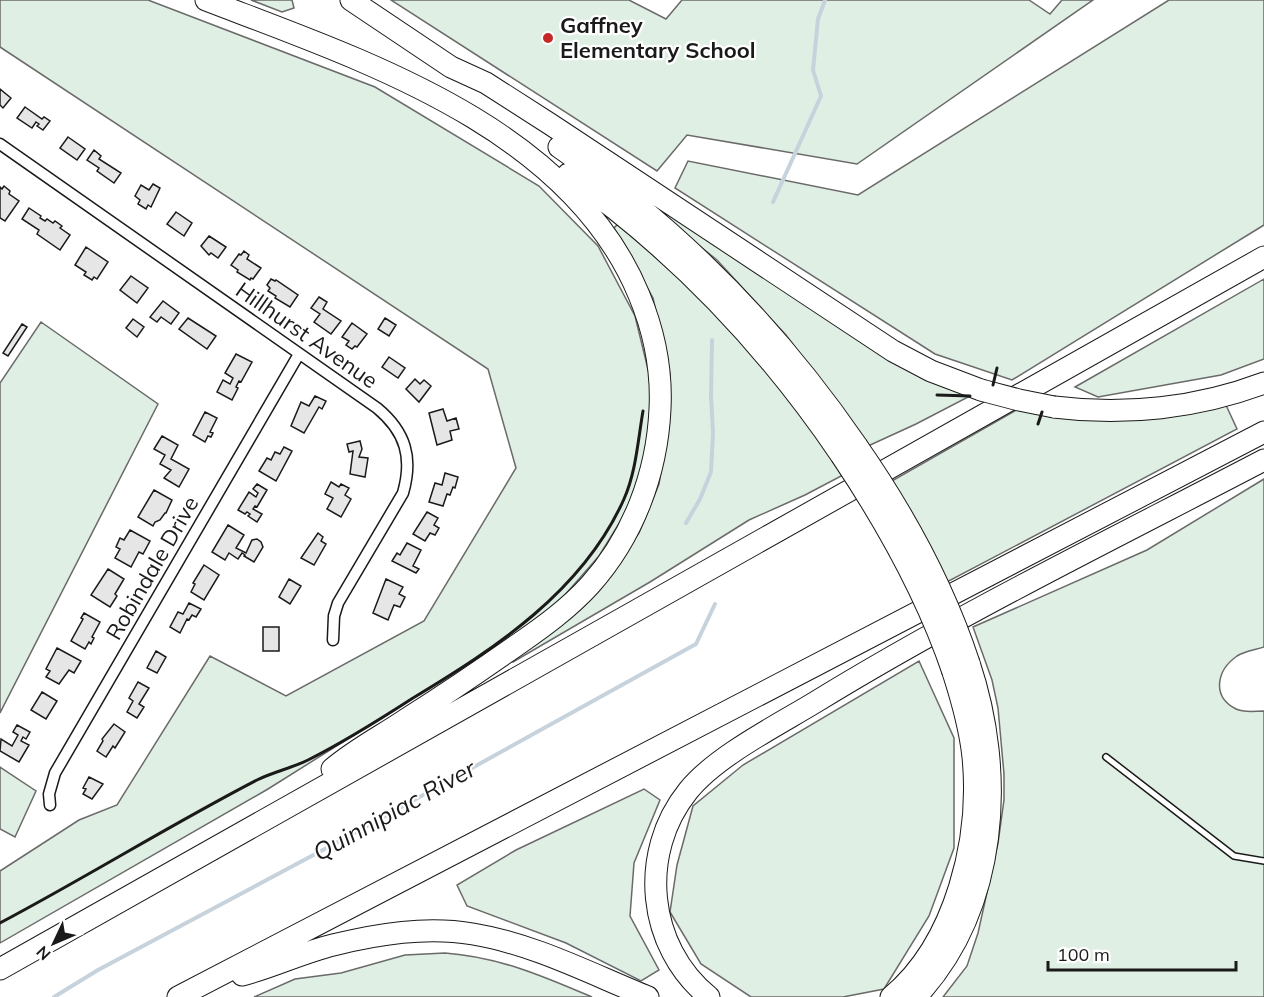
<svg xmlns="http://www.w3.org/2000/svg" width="1264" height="997" viewBox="0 0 1264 997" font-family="Mulish,sans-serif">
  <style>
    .green { fill: #e0efe3; stroke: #6a6a6a; stroke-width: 1.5 }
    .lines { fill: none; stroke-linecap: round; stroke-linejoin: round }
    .stream { stroke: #c6d2dc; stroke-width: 4 }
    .building { fill: #e6e6e6; stroke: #1a1a1a; stroke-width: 1.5 }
    .lane-casing { stroke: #1a1a1a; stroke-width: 8 }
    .street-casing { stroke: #1a1a1a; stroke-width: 13 }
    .highway-casing { stroke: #1a1a1a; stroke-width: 23 }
    .lane { stroke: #fff; stroke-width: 5 }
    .street { stroke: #fff; stroke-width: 10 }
    .highway { stroke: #fff; stroke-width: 21 }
    .highway-bridge-casing { stroke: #1a1a1a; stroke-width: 23; stroke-linecap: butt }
    .highway-bridge { stroke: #fff; stroke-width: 21 }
    .wall { stroke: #1a1a1a; stroke-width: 3 }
    .poi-dot { fill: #c62828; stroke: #fff; stroke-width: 2 }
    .labels { text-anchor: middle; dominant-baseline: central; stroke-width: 4.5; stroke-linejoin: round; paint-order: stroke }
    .poi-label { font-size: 22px; font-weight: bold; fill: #1a1a1a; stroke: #fff; text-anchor: start }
    .street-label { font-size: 22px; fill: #1a1a1a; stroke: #fff }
    .water-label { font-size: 24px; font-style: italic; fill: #1a1a1a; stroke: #fff }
  </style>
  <rect width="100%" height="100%" fill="#fff"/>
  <!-- green -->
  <path class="green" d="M0 0H148L375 87 539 186 598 246 635 316 654 394 641 476 623 517 599 556 550 612 268 789 0 943V871L79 820 117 805 210 656 286 696 424 621 516 468 488 369 0 47Z
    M251 0H292L294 8 282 12Z
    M391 0H629L666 19 682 0H1029L1050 14 1062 0H1093L857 164 687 135 657 171Z
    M1169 0H1264V225L1012 380 935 354 675 188 688 161 858 195Z
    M640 192 972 395 916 424 868 446 786 335 717 260 637 196Z
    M618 224 708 304 797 405 845 474 805 495 749 520 650 582 513 662 510 658 599 589 639 533 659 484 668 428 670 374 653 298 614 228Z
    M1264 279V359L1221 375 1098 397 1075 387Z
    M41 322 158 404 0 713V383Z
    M1225 403 1237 429 945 583 890 482 1020 408Z
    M1264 479V647C1255 650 1245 651 1237 656 1217 670 1211 696 1236 709 1244 713 1255 711 1264 711V997H943L967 966 978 933 998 843 1004 800V774L998 708 992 680 973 627 1147 550Z
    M919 661 954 738V848L929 916 884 989 843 997H751L701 964 670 912 677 865 693 806 743 765Z
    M0 767 36 791 15 837 0 829Z
    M644 789 660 800 634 863 630 916 659 970 641 981 566 943 467 906 457 885 516 850Z
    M445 953C499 957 543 976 592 997H254L295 979 341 973 405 955Z"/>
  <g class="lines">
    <!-- stream -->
    <path class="stream" d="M773 202 821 96 813 70 818 19 825 0
      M686 523 700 499 711 472 713 433 711 396 712 340
      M54 997 98 970 349 836 696 644 715 604"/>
  </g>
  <!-- building -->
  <path class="building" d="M0 89 11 98 3 108 0 105Z
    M25 107 42 119 44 117 50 121 43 130 37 126 39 124 36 122 32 128 17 118Z
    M68 137 85 149 77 160 60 148Z
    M94 150 101 156 99 159 121 173 114 183 97 171 99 168 87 160Z
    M153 184 160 188 151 207 148 205 146 209 138 204 140 200 135 196 141 185 149 190Z
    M4 186 10 191 9 194 19 201 5 221 0 218V187L2 189Z
    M29 208 41 216 40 218 45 221 47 219 53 223 55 221 62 226 60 228 70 235 60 250 37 234 39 230 22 219Z
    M176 212 192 223 184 236 167 224Z
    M209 236 226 247 218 258 211 253 209 255 201 246Z
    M86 247 108 262 97 279 94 277 92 280 84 275 86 272 75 265Z
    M244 251 249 255 247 259 261 268 253 279 251 278 250 280 237 272 238 270 231 265 239 254 241 255Z
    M131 276 148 288 137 303 120 290Z
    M271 279 275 281 276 280 298 295 290 307 275 298 276 296 268 291 270 288 267 285Z
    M319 297 327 302 323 309 341 321 331 334 314 322 320 314 311 308Z
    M163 301 179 313 171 324 161 317 157 322 150 317Z
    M188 318 216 336 207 349 179 329Z
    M385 318 396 325 389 336 378 329Z
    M133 319 144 327 137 337 126 328Z
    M352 323 367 334 357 347 355 346 352 349 346 345 349 341 342 337Z
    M22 324 27 327 8 356 3 353Z
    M236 354 252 362 241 382 239 381 236 387 238 388 232 400 217 392 223 380 230 384 233 378 225 373Z
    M389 357 405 368 398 378 382 367Z
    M415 379 420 384 424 380 431 386 419 402 406 389Z
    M315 396 326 401 322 409 319 407 304 433 291 426 301 402 309 406Z
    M443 409 447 421 456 418 459 429 450 431 452 440 437 445 429 413Z
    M205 412 217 418 210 432 213 433 211 437 208 436 205 442 193 435Z
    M162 436 178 445 171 459 189 469 179 487 164 478 171 470 160 464 165 455 154 449Z
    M360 441 362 449 359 457 368 458 365 477 350 474 353 451 349 452 347 444Z
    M284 447 292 451 276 481 259 471 267 458 271 460 275 452 280 454Z
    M445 473 458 477 455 488 453 487 450 495 447 494 443 506 429 502 435 483 442 485Z
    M331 482 339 487 341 484 349 488 345 495 351 499 341 517 327 509 333 498 325 494Z
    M257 484 267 490 257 507 255 506 253 509 262 514 257 522 248 516 250 514 247 512 245 514 238 510 249 492 256 497 258 493 253 489Z
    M154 490 172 500 166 513H165L160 520 155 522 153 526 138 517Z
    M427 512 438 518 434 525 439 528 435 535 430 533 425 541 413 534Z
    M228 525 244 535 236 548 246 553 252 540 257 539 261 542 263 547 254 562 244 556 245 555 242 553 238 559 229 553 225 560 212 552Z
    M130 530 150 541 143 554 139 552 131 567 115 558 120 549 116 547 120 538 124 540Z
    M318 533 323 537 321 541 326 544 314 565 301 558Z
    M407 543 421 550 413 566 419 569 416 573 392 561 397 553 400 555Z
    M204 565 219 575 204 600 191 592 195 584 193 583Z
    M108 569 124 579 115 594 117 596 110 607 91 595Z
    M289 579 301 586 290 604 279 597Z
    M386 579 403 587 399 594 405 597 400 607 394 605 388 620 373 613Z
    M189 603 201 609 196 617 192 615 189 620 187 619 180 633 170 627 178 612 183 614Z
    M84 613 100 622 92 637 94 638 91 644 89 642 85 649 71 641 83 619 81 618Z
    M263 627H279V651H263Z
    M57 648 81 661 74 673 69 670 59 684 46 677 50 671 46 669Z
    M156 651 166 657 157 673 147 668Z
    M138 682 149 688 139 704 144 707 137 718 127 712 133 701 129 698Z
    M42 692 57 701 46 719 31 710Z
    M114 724 125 732 115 748 113 746 106 757 97 751 103 741 102 739Z
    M17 725 30 732 26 739 23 737 21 741 29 745 19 762 0 751 1 739 12 746 18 735 13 732Z
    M89 777 103 784 92 799 83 794 86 789 83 788Z"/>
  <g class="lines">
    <!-- lane casing -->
    <g class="lane-casing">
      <path id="lane" d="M1106 757 1234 856 1264 861"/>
    </g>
    <!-- street casing -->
    <g class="street-casing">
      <path id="street" d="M0 144 377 408C406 432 413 458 403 493L338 603 334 616 333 640
        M50 805 49 794 55 773 299 354"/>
    </g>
    <!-- highway casing -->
    <g class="highway-casing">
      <path id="highway" d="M206 0C362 60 570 127 639 295 654 331 662 370 660 409 657 474 633 537 590 585 568 609 543 627 517 645 480 671 443 696 405 720 381 736 354 750 332 769
        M351 0 451 67 486 83 550 124 893 351 931 371 981 390
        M559 147C677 227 776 328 857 446
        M568 174C676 250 767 346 841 455
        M1054 407C1125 416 1198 408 1264 383
        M0 969 1264 257
        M242 975C273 967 301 953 333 945 378 934 426 926 473 934 534 944 591 974 648 997
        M178 997 1264 432
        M709 997C647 947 638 853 688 791 715 757 776 726 814 703 959 614 1113 539 1264 460
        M891 997C956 943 981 839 973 757 970 728 962 700 953 672
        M916 997C999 908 1006 773 969 663"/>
    </g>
    <!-- lane -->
    <use href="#lane" class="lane"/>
    <!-- street -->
    <use href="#street" class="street"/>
    <!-- highway -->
    <use href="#highway" class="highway"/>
    <!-- highway-bridge casing -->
    <g class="highway-bridge-casing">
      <path id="highway-bridge" d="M981 390 1019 400 1054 407
        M857 446C903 512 944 587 969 663
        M841 455C886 522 927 595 953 672"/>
    </g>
    <!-- highway-bridge -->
    <use href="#highway-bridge" class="highway-bridge"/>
    <!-- wall -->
    <path class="wall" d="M993 385 997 368
      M937 395 970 396
      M1038 424 1042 412
      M0 923C87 877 170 825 257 780 273 772 292 768 308 760 344 742 379 720 413 698 496 648 583 591 624 499 636 472 638 440 643 411"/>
  </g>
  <!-- markers -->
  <circle class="poi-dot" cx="548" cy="38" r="6"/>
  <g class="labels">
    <!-- poi labels -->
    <g class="poi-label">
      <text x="560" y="25">Gaffney<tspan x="560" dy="25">Elementary School</tspan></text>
    </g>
    <!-- street labels -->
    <g class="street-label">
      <text transform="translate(307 335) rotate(35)">Hillhurst Avenue</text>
      <text transform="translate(152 568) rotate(-60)">Robindale Drive</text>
    </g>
    <!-- water labels -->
    <g class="water-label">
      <text transform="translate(394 810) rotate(-29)">Quinnipiac River</text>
    </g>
  </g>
  <!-- north arrow -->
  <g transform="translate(54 943) rotate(226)" stroke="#ffffff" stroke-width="4.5" paint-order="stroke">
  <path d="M0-4.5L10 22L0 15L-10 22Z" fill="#1a1a1a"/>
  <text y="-9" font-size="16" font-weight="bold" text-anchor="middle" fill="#1a1a1a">N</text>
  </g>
  <!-- scale -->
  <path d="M1048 961v9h188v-9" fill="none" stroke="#1a1a1a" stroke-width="3"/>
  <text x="1057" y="961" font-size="18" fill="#1a1a1a" stroke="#ffffff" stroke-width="4.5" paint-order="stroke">100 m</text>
</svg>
